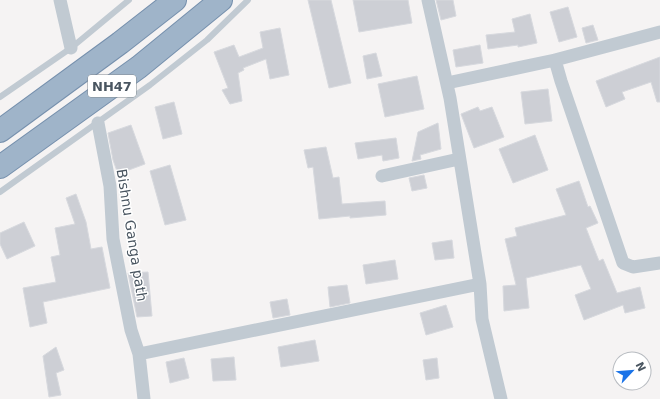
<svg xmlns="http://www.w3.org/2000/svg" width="660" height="399" viewBox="0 0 660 399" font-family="'DejaVu Sans',sans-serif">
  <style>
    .building { fill: #cdcfd5; stroke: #d7d9de }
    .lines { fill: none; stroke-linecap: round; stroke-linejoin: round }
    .trunk-casing { stroke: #7690ad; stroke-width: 24 }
    .service { stroke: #c1cad2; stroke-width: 6 }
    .minor { stroke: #c1cad2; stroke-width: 13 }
    .trunk { stroke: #9fb4c9; stroke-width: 22 }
    .labels { text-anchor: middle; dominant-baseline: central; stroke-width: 3; stroke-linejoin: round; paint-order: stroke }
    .shield { fill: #fff; stroke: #808990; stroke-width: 1 }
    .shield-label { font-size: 13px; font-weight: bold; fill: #4a5661 }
    .street-label { font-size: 14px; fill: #4a5661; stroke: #fff }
  </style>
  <rect width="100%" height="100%" fill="#f5f3f3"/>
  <!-- building -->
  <path class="building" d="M308 0H331L351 83 329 88Z
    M353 0H408L412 23 359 32Z
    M436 0H453L456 16 441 20Z
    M568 7 577 37 559 42 550 12Z
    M530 14 537 43 518 47V45L488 49 486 35 515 32 512 19Z
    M593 25 598 40 586 43 582 28Z
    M280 28 289 75 270 79 266 59 243 68 244 70 238 73 242 101 230 104 222 90 228 88 214 52 234 45 239 57 263 48 260 32Z
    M480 45 483 63 456 67 453 50Z
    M376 53 382 76 367 79 363 56Z
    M660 57V102H657L651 82 622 92 625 99 606 107 596 81Z
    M417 76 424 109 385 117 378 84Z
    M548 89 552 121 525 124 521 92Z
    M174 102 182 134 163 139 155 107Z
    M478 107 480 111 492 107 504 137 474 148 461 114Z
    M438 123 441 149 420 155 421 159 412 161 418 132Z
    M131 125 145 164 118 174 113 160 108 133Z
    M535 135 548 170 513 183 499 149Z
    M396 138 399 158 383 161 382 155 358 159 355 143Z
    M326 147 333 178 339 177 342 204 385 201 386 215 350 218V216L319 219 313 167 308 168 304 150Z
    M170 165 186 220 165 225 150 171Z
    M424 175 427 188 412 191 409 178Z
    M579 181 588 207 590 206 598 223 586 228 599 261 603 259 617 293 640 287 645 308 625 313 623 305 584 320 575 295 591 289 581 265 526 278 529 308 504 311 503 286 516 285 505 239 517 236 515 228 566 215 556 189Z
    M76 194 86 222 91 249 102 247 110 288 43 302 47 323 30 327 23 288 56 282 51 257 60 255 55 228 75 224 66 198Z
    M24 222 35 246 7 259 0 244V233Z
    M452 240 454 258 435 260 432 243Z
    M395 260 398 279 366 284 363 265Z
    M148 272 152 316 137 317 128 273Z
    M347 285 350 303 330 307 328 287Z
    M287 299 290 315 273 318 270 302Z
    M446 305 453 327 426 335 420 313Z
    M315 340 319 361 281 367 278 347Z
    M56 347 64 370 56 373 61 395 49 397 43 356Z
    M234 357 236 380 213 381 211 359Z
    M184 358 189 378 170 383 166 362Z
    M437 358 439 378 426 380 423 360Z"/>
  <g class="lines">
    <!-- trunk casing -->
    <g class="trunk-casing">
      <path id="trunk" d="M0 131 120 43 175 0
        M0 167 139 67 221 0"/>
    </g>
    <!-- service -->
    <path class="service" d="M0 97 71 48 129 0
      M0 192 150 85 207 40 248 0"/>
    <!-- minor -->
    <path class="minor" d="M60 0 71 48
      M428 0 450 98 480 284 482 319 501 399
      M555 60 561 81 623 263 633 267 660 263
      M447 83 555 60 660 32
      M98 123 110 186 113 239 131 330 139 354 144 399
      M382 176 459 159
      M139 354 480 284"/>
    <!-- trunk -->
    <use href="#trunk" class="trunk"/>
  </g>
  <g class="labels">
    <!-- shield labels -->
    <rect class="shield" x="88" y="75" width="48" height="22" rx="3"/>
    <g class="shield-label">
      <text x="112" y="86">NH47</text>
    </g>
    <!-- street labels -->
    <g class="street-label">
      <text transform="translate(132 235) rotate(81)">Bishnu Ganga path</text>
    </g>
  </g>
  <!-- north arrow -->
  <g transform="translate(632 371) rotate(64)"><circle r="19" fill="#ffffff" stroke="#b7bbc0"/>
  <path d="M0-3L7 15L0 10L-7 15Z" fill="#1a73e8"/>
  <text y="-6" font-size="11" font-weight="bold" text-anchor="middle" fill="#4a5661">N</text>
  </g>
</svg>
